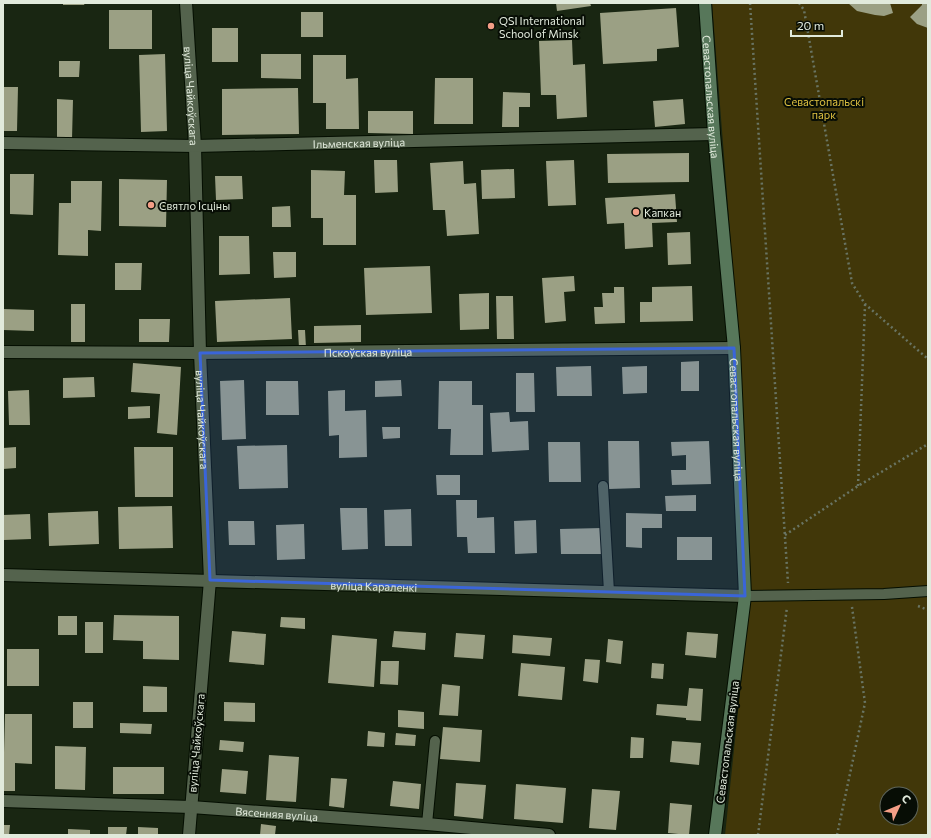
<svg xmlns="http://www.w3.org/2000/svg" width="931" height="838" viewBox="0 0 931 838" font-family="Commissioner,sans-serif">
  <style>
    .green { fill: #413709; fill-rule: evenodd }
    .building { fill: #9ba084 }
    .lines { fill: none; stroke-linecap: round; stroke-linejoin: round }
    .lane-casing { stroke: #040e01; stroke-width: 12 }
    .street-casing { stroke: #040e01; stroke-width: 14 }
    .secondary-casing { stroke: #040e01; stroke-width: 14 }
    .path { stroke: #697463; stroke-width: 2.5; stroke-dasharray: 2 3; stroke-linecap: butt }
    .lane { stroke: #54634d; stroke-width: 10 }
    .street { stroke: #54634d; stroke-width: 12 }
    .secondary { stroke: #57775a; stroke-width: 12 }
    .marked { fill: #3a65d9; fill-opacity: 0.2; stroke: #3a65d9; stroke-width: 3; stroke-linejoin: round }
    .poi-dot { fill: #f49e86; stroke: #070d05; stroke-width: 1.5 }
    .labels { text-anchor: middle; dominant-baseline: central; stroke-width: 4; stroke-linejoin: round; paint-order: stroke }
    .poi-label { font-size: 11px; fill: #e1eadc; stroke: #070d05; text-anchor: start }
    .street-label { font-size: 11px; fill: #e1eadc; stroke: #070d05 }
    .park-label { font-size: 11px; fill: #dec141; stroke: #070d05 }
  </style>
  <rect width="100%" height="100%" fill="#192612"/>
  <!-- green -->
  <path class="green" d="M712 3H928V835H725L750 598 739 347ZM887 794H911V818H887Z"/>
  <!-- building -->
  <path class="building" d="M63 3H85L84 5H63Z
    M556 3H590L591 6 557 11Z
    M848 3H890L893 13 884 16 875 15 857 11Z
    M922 3H928V28L917 24 910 17 922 5Z
    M676 8 679 47 657 49V61L603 64 600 13Z
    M109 10H152V49H109Z
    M301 12H323V37H301Z
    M212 28H238V62H212Z
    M572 40 573 65 585 64 587 117 557 119 556 95H541L539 41Z
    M165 54 167 131 141 132 139 55Z
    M261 54H301V79L261 78Z
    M313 55H346V79L358 78 359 129H326V103H313Z
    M59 61H80L79 77H59Z
    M435 78H473V124H434Z
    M3 87H18L17 131H3Z
    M298 88 299 134 222 135V89Z
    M503 92 530 93V107H519V127H502Z
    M57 99 73 100 72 139H57Z
    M683 99 685 124 655 127 653 101Z
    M368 111H413V134L368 133Z
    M689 153V182L608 183 607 154Z
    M374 160H397L398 192 375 193Z
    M574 160 576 205 548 206 546 161Z
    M463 161 464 184 476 183 479 234 447 236 445 210H433L430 163Z
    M514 169 515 198 482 199 481 170Z
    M311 170 345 171 344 195H356V245H323V218H311Z
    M10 174H34L33 215 10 214Z
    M215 176H242L243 199 216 200Z
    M119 179 167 180 166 227 119 226Z
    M71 181H102L101 231 88 230V256L58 255 59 203H71Z
    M675 194 677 222 652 223 653 247 625 249 624 223 607 224 605 198Z
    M290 206 291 227H272V207Z
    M690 232 691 264 668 265 667 233Z
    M219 236H249L250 274 219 275Z
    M273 252H296V277L274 278Z
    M115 263H142L141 290H115Z
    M430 266 432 313 366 315 364 268Z
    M574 276 575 291 564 292 566 321 545 323 542 278Z
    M692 286 693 321 640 322V302H652V287Z
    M614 287H624L625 323 595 324 594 307H603L602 293H614Z
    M489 293V329L460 330 459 294Z
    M496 296H513L514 339H497Z
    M290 298 292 339 217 342 215 301Z
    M71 304H85V342H71Z
    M3 309 34 310V331L3 330Z
    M139 319H170L169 342H139Z
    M361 325V342L314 343V326Z
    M298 330H305L306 348H299Z
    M699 361V391H681V362Z
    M133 363 181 367 177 435 157 433 160 394 131 392Z
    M591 366 592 396H557L556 367Z
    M647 366V393L623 394 622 367Z
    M516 373H534L535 412H516Z
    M94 377 95 397 63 398V378Z
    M244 380 246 439 222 440 220 381Z
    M401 380 402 396 375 397V381Z
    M266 381H298L299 415H266Z
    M439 381H472V405H483V455H450L451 429H438Z
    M29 390 30 425H9L8 391Z
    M345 390V411L366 410 367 457 339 458V435L329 436 328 391Z
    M150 406V418L128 419V407Z
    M509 412 510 422 528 421 529 450 492 452 490 413Z
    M382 427H400V438L383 439Z
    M608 441H639L640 488 609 489Z
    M709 441 711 484 672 485 671 470H686V455L672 456 671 442Z
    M548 442H580L581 482H549Z
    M287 445 288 488 239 489 237 446Z
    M16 447V468L3 469V448Z
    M134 447H173V497H135Z
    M436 475H460V495H437Z
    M696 495V511H666L665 496Z
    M456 500H477V518L494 517 495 553H468L467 537H457Z
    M172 506 173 548 119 549 118 507Z
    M340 508H367L368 549 342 550Z
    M411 509 412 546H385L384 510Z
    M98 511 99 544 49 546 48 513Z
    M626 513 662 514V528H642V548L626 547Z
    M30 514 31 539 4 540 3 515Z
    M536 520 537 553 515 554 514 521Z
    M228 521H254L255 545H229Z
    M304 524 305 559 277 560 276 525Z
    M602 528V554H561L560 529Z
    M677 537H712V560H677Z
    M114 615 179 616V660L143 659V641L113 640Z
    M58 616H77V635H58Z
    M281 617 305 618V629L280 627Z
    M85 622H103V653H85Z
    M232 631 266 634 264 665 229 662Z
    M394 631 426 633 425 650 392 647Z
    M687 632 718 634 716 658 685 655Z
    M456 633 485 635 483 659 454 657Z
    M332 635 377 639 374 687 328 683Z
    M513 635 552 638 550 656 512 653Z
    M608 639 623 641 621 664 606 662Z
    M7 649H39V686H7Z
    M585 659 600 660 598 683 583 681Z
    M381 661H399L398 685 380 684Z
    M521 663 565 667 562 700 518 696Z
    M652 663 664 664 663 679 651 678Z
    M442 684 460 686 458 716 439 715Z
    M143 686 167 687V712H143Z
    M689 688 703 689 701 721 686 720V718L656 715 657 704 687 706Z
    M73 702H93V728H73Z
    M224 702 255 703V722L224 721Z
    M398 710 424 712V729L398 727Z
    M5 714H32V764L15 763V791H3Z
    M120 723 152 724 151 734 120 733Z
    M443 727 482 730 480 762 440 759Z
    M368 731 385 733 384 747 367 746Z
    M396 733 416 735 415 746 395 745Z
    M631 737 644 738 643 758H630Z
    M220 740 244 742 243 752 219 750Z
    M672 741 701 743 699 765 670 762Z
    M55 746 86 747 85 790 55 789Z
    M269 755 299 757 296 802 266 800Z
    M113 767H164V794H113Z
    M222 769 248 771 246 794 220 792Z
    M331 778 347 779 344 808 329 806Z
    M393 781 421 784 419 809 390 806Z
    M456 783 486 785 483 819 454 816Z
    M516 784 566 788 563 823 514 819Z
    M592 789 620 791 616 830 589 828Z
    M670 803 692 805 689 835 668 833Z
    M261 824 276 826 275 835H260Z
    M3 825H10L9 835H3Z
    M108 827H127L126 835H108Z
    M138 827 158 828V835H138Z
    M68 829 90 830V835H68Z"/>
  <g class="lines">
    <!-- lane casing -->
    <g class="lane-casing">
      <path id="lane" d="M603 486 609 592
        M745 596 884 594 928 591
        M427 824 435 741"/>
    </g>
    <!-- street casing -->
    <g class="street-casing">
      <g id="street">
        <path id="s1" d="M186 3 195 146 200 353 210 580 189 835"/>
        <path id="s2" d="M3 143 195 146 714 134"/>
        <path id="s3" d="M3 352 200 353 734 348"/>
        <path id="s4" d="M3 575 745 596"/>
        <path id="s5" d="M3 801 191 807 427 824 549 835"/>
      </g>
    </g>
    <!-- secondary casing -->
    <g class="secondary-casing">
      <g id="secondary">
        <path id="s6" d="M705 3 714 134 734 348 745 596 715 835"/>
      </g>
    </g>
    <!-- path -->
    <path class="path" d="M750 3 788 583
      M799 3 804 10 852 283 865 304 928 359
      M858 486 865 305
      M785 535 858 486 928 444
      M918 606 928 610
      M758 835 787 607
      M837 835 865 703 852 607"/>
    <!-- lane -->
    <use href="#lane" class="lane"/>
    <!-- street -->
    <use href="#street" class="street"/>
    <!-- secondary -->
    <use href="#secondary" class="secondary"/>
  </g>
  <!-- marked area -->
  <path class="marked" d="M734 348 745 596 210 580 200 353Z"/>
  <!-- markers -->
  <g class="poi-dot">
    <circle cx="491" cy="26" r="4"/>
    <circle cx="151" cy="205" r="4"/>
    <circle cx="636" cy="212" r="4"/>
  </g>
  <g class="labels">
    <!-- poi labels -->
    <g class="poi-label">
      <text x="499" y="20">QSI International<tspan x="499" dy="13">School of Minsk</tspan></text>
      <text x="159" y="205">Святло Ісціны</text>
      <text x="644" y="212">Капкан</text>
    </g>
    <!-- street labels -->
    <g class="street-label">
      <text stroke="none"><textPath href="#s1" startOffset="93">вуліца Чайкоўскага</textPath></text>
      <text stroke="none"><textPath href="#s6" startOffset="94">Севастопальская вуліца</textPath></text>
      <text stroke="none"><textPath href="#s2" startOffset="356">Ільменская вуліца</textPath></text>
      <text stroke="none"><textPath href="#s3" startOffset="365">Пскоўская вуліца</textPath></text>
      <text stroke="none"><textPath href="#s1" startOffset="417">вуліца Чайкоўскага</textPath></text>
      <text stroke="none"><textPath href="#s6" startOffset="418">Севастопальская вуліца</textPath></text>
      <text stroke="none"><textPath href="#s4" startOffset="371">вуліца Караленкі</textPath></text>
      <text transform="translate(727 742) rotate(-83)">Севастопальская вуліца</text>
      <text transform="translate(196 743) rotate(-85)">вуліца Чайкоўскага</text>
      <text stroke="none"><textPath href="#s5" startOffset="274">Вясенняя вуліца</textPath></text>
    </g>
    <!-- park labels -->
    <g class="park-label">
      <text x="824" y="101">Севастопальскі<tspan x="824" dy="13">парк</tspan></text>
    </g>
  </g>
  <!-- border -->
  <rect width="931" height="838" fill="none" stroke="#e1eadc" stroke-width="8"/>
  <!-- north arrow -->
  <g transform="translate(899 806) rotate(46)"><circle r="19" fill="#070d05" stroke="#5e655b"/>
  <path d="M0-3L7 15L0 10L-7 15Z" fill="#f49e86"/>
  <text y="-6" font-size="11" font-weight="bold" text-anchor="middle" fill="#e1eadc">С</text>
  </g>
  <!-- scale -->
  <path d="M791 30v6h51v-6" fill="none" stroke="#e1eadc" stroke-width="2"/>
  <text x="797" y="30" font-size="12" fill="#e1eadc" stroke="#070d05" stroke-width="3" paint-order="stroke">20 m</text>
</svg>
